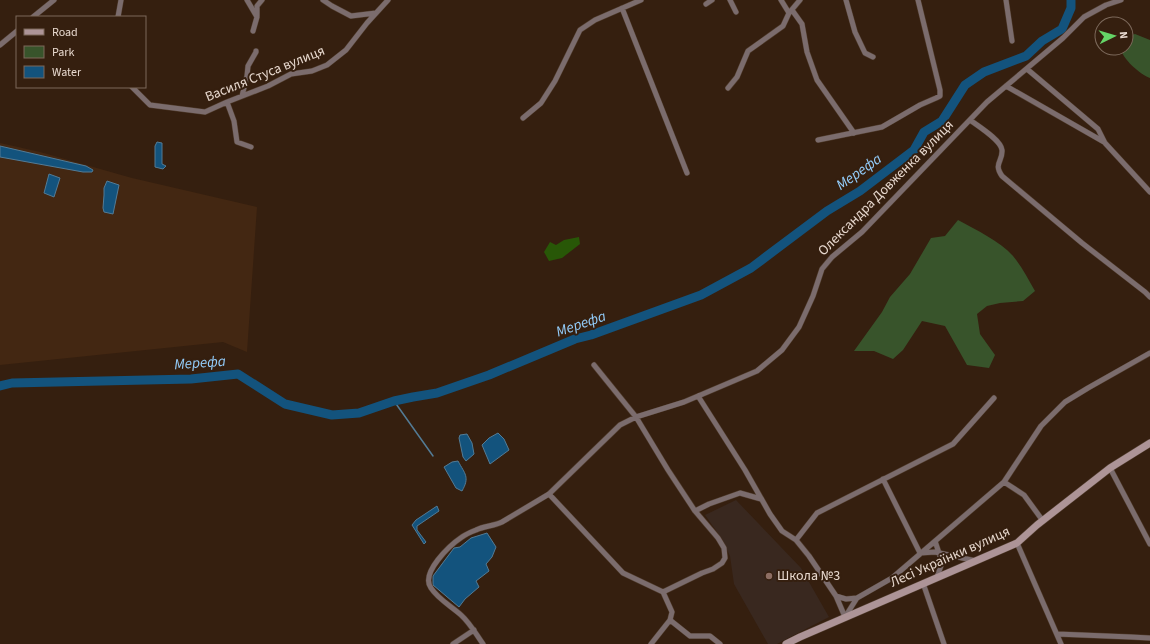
<svg xmlns="http://www.w3.org/2000/svg" width="1150" height="644" viewBox="0 0 1150 644" font-family="'Source Sans 3',sans-serif">
  <style>
    .built { fill: #432712 }
    .education { fill: #39281f }
    .green { fill: #38542b }
    .forest { fill: #285707 }
    .water { fill: #13537d; stroke: #537b95 }
    .lines { fill: none; stroke-linecap: round; stroke-linejoin: round }
    .stream { stroke: #537b95; stroke-width: 1.5 }
    .river { stroke: #13537d; stroke-width: 9 }
    .street-casing { stroke: #513d2e; stroke-width: 6 }
    .secondary-casing { stroke: #513d2e; stroke-width: 8 }
    .street { stroke: #7b6c6d; stroke-width: 5 }
    .secondary { stroke: #ad9497; stroke-width: 7 }
    .education-dot { fill: #8d6e63; stroke: #351f0f; stroke-width: 1.5 }
    .labels { text-anchor: middle; dominant-baseline: central; stroke-width: 4; stroke-linejoin: round; paint-order: stroke }
    .street-label { font-size: 14px; fill: #e7d8ce; stroke: #351f0f }
    .poi-label { font-size: 14px; fill: #e7d8ce; stroke: #351f0f; text-anchor: start }
    .water-label { font-size: 15px; font-style: italic; fill: #94cefc; stroke: #351f0f }
  </style>
  <rect width="100%" height="100%" fill="#351f0f"/>
  <!-- built -->
  <path class="built" d="M0 143 40 152 132 178 257 207 247 352 223 342 0 365Z"/>
  <!-- education -->
  <path class="education" d="M736 500 801 568 829 617 777 644H768L734 584 730 556 722 539 705 515Z"/>
  <!-- green -->
  <path class="green" d="M1135 34 1150 40V78C1141 75 1121 58 1121 48H1126V37Z
    M958 220C976 230 1000 241 1013 256 1022 267 1028 279 1035 291L1023 301 1000 303 987 306 977 314 980 334 995 355 989 368 967 365 945 326 922 321 903 350 893 359 874 351H854L882 312 890 297 910 274 931 238 945 236Z"/>
  <!-- forest -->
  <path class="forest" d="M579 237 580 244 562 258 549 261 544 252 550 242 556 245 564 240Z"/>
  <!-- water -->
  <path class="water" d="M157 142 162 143V164L166 166 163 169 155 167V146Z
    M0 146 86 166 93 170 92 172H83L0 157Z
    M49 174 60 178 54 197 44 193Z
    M107 181 119 185 113 214 104 212 103 208 104 195V188Z
    M498 433 504 439 509 450 490 464 482 445 489 438Z
    M467 434 472 443 474 454 466 461 463 457 459 438 460 435Z
    M458 461C465 474 470 477 462 491L456 488 444 467 452 462Z
    M437 506 439 511 417 526V530L426 542 424 544 412 525 416 520Z
    M487 533 496 547 492 557 486 564 489 571 476 581 479 587 465 599 459 607 433 585V576L454 548 460 547 471 538Z"/>
  <g class="lines">
    <!-- stream -->
    <path class="stream" d="M394 401 433 456"/>
    <!-- river -->
    <path class="river" d="M0 386 12 383 191 379 238 374 285 404 332 415 359 413 394 401 413 397 437 393 489 375 575 339 591 335 701 295 751 268 827 211 860 191 914 150 924 132 942 121 965 85 984 72 1026 56 1042 41 1062 29 1071 8V0"/>
    <!-- street casing -->
    <g class="street-casing">
      <path id="street" d="M247 0 257 17 253 31
        M323 0 332 6 351 16 376 13
        M730 0 736 12
        M781 0 789 13
        M846 0 855 32 865 53 873 57
        M1006 0 1012 41
        M706 4 712 0
        M622 8 687 173
        M792 10 802 24 807 52 817 80 854 133
        M257 16V6L262 0
        M33 17 54 0
        M118 17 121 0
        M0 45 17 31
        M1027 69 1098 129 1105 143 1150 192
        M1006 86 1104 142
        M132 87 150 105 205 112 227 102 268 86 291 74 312 71 327 65 346 50 367 23 388 0
        M728 88 737 77 748 51 783 26 789 13 800 0
        M242 96 247 76 248 66 256 52V51
        M227 102 234 121 237 142 251 147
        M523 118 541 103 555 81 580 30 595 20 641 0
        M970 120C978 126 1001 140 1002 150 1003 162 993 163 1002 176L1082 243 1145 292 1150 297
        M818 140 882 127 920 105 936 98 940 96V90L918 0
        M698 396 745 470 770 514 782 531 796 540 809 556 836 596 845 617
        M1110 468 1150 544
        M883 479 920 553 935 552 976 561
        M1004 482 1024 495 1043 521
        M549 494 623 573 663 592 702 573 713 569 722 563 725 558 724 548 718 538 695 511 668 470 636 417 594 365
        M695 511 709 504 740 493 761 499
        M796 540 817 513 953 444 994 398
        M935 541 939 553 942 563 937 577
        M1017 543 1061 644
        M923 583 944 644
        M836 596 846 599 857 598
        M845 617 857 598 892 578 1004 482 1041 426 1065 402 1088 388 1150 353
        M670 620 690 636H710L720 644
        M1057 634 1131 637 1150 638
        M453 644 474 630
        M483 644C476 634 470 623 461 615 451 606 438 599 431 588 420 573 450 545 462 537 466 534 471 532 476 530 484 526 494 526 502 522L549 494 620 425 636 417 684 402 757 371 782 350 799 327 813 296 822 269 832 257 862 232 987 102 1063 38 1084 17 1106 5 1121 0
        M651 644 670 620 672 612 663 592"/>
    </g>
    <!-- secondary casing -->
    <g class="secondary-casing">
      <path id="secondary" d="M786 644 800 637 1017 543 1037 525 1110 468 1150 443"/>
    </g>
    <!-- street -->
    <use href="#street" class="street"/>
    <!-- secondary -->
    <use href="#secondary" class="secondary"/>
  </g>
  <!-- markers -->
  <circle class="education-dot" cx="769" cy="576" r="4"/>
  <g class="labels">
    <!-- street labels -->
    <g class="street-label">
      <text transform="translate(265 74) rotate(-22)">Василя Стуса вулиця</text>
      <text transform="translate(886 188) rotate(-45)">Олександра Довженка вулиця</text>
      <text transform="translate(950 557) rotate(-24)">Лесі Українки вулиця</text>
    </g>
    <!-- poi labels -->
    <g class="poi-label">
      <text x="777" y="576">Школа №3</text>
    </g>
    <!-- water labels -->
    <g class="water-label">
      <text transform="translate(859 172) rotate(-35)">Мерефа</text>
      <text transform="translate(581 324) rotate(-19)">Мерефа</text>
      <text transform="translate(200 363) rotate(-4)">Мерефа</text>
    </g>
  </g>
  <!-- legend -->
  <rect x="16" y="16" width="130" height="72" fill="#351f0f" stroke="#7c695b"/>
  <rect x="24" y="29" width="20" height="6" fill="#ad9497" stroke="#7c695b"/>
  <text x="52" y="36" font-size="12" fill="#e7d8ce">Road</text>
  <rect x="24" y="46" width="20" height="12" fill="#38542b" stroke="#7c695b"/>
  <text x="52" y="56" font-size="12" fill="#e7d8ce">Park</text>
  <rect x="24" y="66" width="20" height="12" fill="#13537d" stroke="#7c695b"/>
  <text x="52" y="76" font-size="12" fill="#e7d8ce">Water</text>
  <!-- north arrow -->
  <g transform="translate(1114 36) rotate(85)"><circle r="19" fill="#351f0f" stroke="#7c695b"/>
  <path d="M0-3L7 15L0 10L-7 15Z" fill="#65d467"/>
  <text y="-6" font-size="11" font-weight="bold" text-anchor="middle" fill="#e7d8ce">N</text>
  </g>
</svg>
